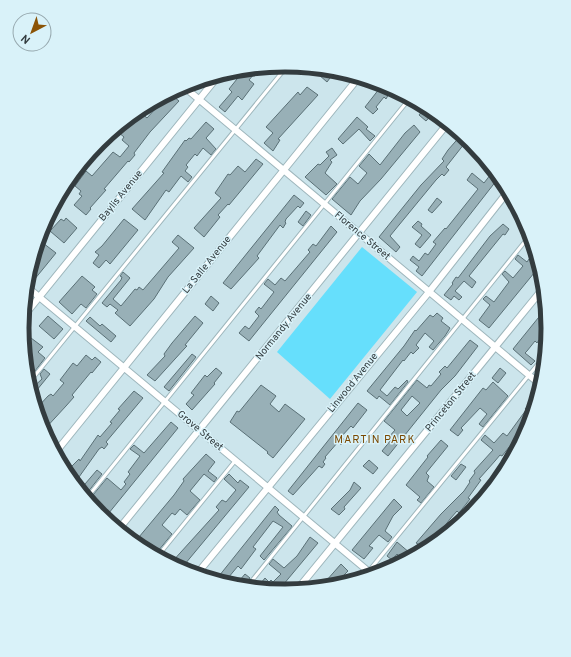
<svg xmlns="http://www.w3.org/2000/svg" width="571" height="657" viewBox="0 0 571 657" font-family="Overpass,sans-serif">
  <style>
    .green { fill: #66dffc }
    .building { fill: #98b0b7; stroke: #5a7076; fill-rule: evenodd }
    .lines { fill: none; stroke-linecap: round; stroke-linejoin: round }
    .service-casing { stroke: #9eb6bc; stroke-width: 5 }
    .minor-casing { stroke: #9eb6bc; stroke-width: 8 }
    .service { stroke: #fff; stroke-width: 3 }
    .minor { stroke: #fff; stroke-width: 6 }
    .labels { text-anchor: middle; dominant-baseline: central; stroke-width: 3; stroke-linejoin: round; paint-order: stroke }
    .street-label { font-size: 10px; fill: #333c3f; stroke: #d9f2f9 }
    .neighbourhood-label { font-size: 11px; letter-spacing: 1px; fill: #7a4800; stroke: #d9f2f9 }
    .rim { fill: none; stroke: #333c3f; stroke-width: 5 }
  </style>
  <rect width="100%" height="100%" fill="#cce5ec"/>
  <!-- green -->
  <path class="green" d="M362 247 417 292 330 399 277 352Z"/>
  <!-- building -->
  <path class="building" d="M260 67 249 80 254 84 242 100 238 96 225 112 219 107 232 92 229 89 241 74 247 69Z
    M310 67 325 69 336 70 327 82Z
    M383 84 392 88 386 99 384 97 376 107 378 109 373 114 365 107Z
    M307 87 318 95 278 139 280 140 273 151 264 143 273 133 266 127 298 92 300 95Z
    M169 93 179 101 150 132 134 153 135 155 129 162 128 161 104 189 106 190 90 208 91 209 86 215 74 205 82 196 79 194 81 191 75 186 86 171 92 176 113 152 120 157 129 146 122 140 124 137 118 132 138 110 147 118 156 108 153 106 158 99 161 101Z
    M426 106 434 112 426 121 419 115Z
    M357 117 368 127 366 129 375 136 370 141 359 129 343 144 338 139Z
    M206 122 214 129 206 138 216 149 211 155 203 148 197 156 195 154 186 165 188 167 185 171 192 177 188 182 181 176 169 192 166 190 145 220 132 209 164 173 162 172 185 140 186 141 189 138 191 139Z
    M414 125 420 132 381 179 360 201 351 215 332 199 350 177 358 184 367 173 359 166 369 154 380 165 405 133Z
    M462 134 468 139 446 167 449 170 444 176 442 174 436 180 390 236 400 247 396 252 379 237 421 185 444 161 442 159 448 150Z
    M332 148 337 155 330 160 332 162 325 173 337 184 326 195 305 177 318 164 320 165 329 156 326 152Z
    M256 159 263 164 229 205 228 204 218 215 220 217 204 237 194 228 221 198 215 193 228 174 230 175 238 166 245 172Z
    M494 170 500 176 422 276 416 271 419 267 410 260 413 256 419 261 425 253 428 255 436 244 433 242 445 228 446 229 478 189 467 180 472 173 484 183Z
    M294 195 304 203 300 208 298 206 286 219 285 222 286 223 283 228 280 225 257 256 259 258 231 289 223 283Z
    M437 198 442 202 432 213 428 210Z
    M306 211 311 215 303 226 298 222Z
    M66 218 77 228 64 243 50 231 61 219 64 221Z
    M124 219 138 230 110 264 106 260 99 268 93 263 99 255 95 252 102 246Z
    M418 221 422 224 421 226 431 235 420 248 415 244 422 235 412 227Z
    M503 224 509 229 505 235 503 234 469 276 476 282 472 288 464 281 455 291 462 297 459 300 454 296 451 300 444 295 453 284 452 283 456 277 458 278 490 236Z
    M331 226 337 232 249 341 239 333 245 326 249 329 259 316 255 312 259 307 261 309 274 292 264 284 268 279 275 285 281 278 285 281 310 252 308 250 313 244 316 246Z
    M178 235 194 248 168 277 154 299 130 326 115 313 118 310 110 304 107 307 102 303 121 280 122 277 120 276 123 272 130 278 113 299 121 306 135 289 137 290 139 287 143 290 179 248 172 242Z
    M43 243 56 253 34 280 28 274 34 254Z
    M518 255 527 262 529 259 539 267 489 328 479 320 490 305 483 299 486 296 494 302 509 282 502 274 505 271 513 278 523 266 515 259Z
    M82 276 95 287 92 290 97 294 86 308 81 304 72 314 59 302Z
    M211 296 219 303 213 311 205 304Z
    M547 307 548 324 540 333 548 339 547 346 539 340 537 343 535 341 527 351 525 353 535 361 531 365 513 349Z
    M437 313 443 318 441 321 450 328 445 336 433 350 429 347 434 341 425 333 416 345 419 348 413 354 411 352 404 361 403 360 380 390 387 396 395 387 398 389 407 380 408 382 390 405 379 396 377 399 367 391 404 346 415 330 416 331 430 315 433 317Z
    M48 316 63 329 54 339 39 326Z
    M195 316 203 323 185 345 187 346 185 348 155 381 147 375 165 356 164 354 172 343Z
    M90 317 100 326 102 324 116 336 111 342 86 321Z
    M31 338 43 347 38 352 45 358 35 371 25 363 24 347Z
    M470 340 478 346 455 376 441 390 388 456 382 451 391 440 388 438 395 430 384 421 417 380 427 388 429 385 431 386 441 374 439 372 445 366 447 368ZM412 396 420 403 407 416 401 410Z
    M192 354 196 357 169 391 164 387Z
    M86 355 92 360 95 357 101 362 92 373 91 372 72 395 74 397 66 406 43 431 36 409 48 396 51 394 53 396 64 383 60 380 73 363 77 366Z
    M216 368 222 373 214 383 215 384 192 410 186 404 194 395 191 393 205 375 207 377Z
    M500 368 506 373 498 383 492 378Z
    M44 369 50 374 32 396 30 390 42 379 40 374Z
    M493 382 508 396 483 427 479 424 487 414 480 408 461 428 463 430 458 436 450 430 483 388 486 390Z
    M261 385 276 396 270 404 279 412 285 404 305 419 273 458 267 453 268 452 230 422 237 411 239 412Z
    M134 391 143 398 106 442 108 444 104 449 102 447 99 449 79 477 75 482H72L65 473 79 459 80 461 98 435 100 437 112 423 110 422 120 410 118 409Z
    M540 392 533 417 502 456 500 455 495 461 479 479 481 480 468 498 470 499 459 513 457 511 450 519 430 546 425 551 402 564 404 561 397 554 392 560 387 556 397 542 410 553 418 544 416 543 441 514 464 491 470 482 469 481 475 473 474 471 493 450 481 440 485 435 494 443 503 433 507 436 526 410 525 409Z
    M358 403 367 410 353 428 351 426 341 437 345 440 341 445 338 442 325 457 326 458 323 462 325 464 322 468 319 466 293 495 288 491Z
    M171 422 178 428 104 519 98 514 102 509 93 502 91 505 88 501 107 478 121 490 126 484 124 482 130 474 128 472 140 456 130 449 134 445 144 453Z
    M441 440 448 446 426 473 429 476 427 481 434 487 421 503 417 500 420 497 406 485 428 457 427 456Z
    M206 454 215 462 208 471 217 478 214 482 204 474 190 491 200 500 187 515 180 509 175 515 172 513 162 525 172 534 154 556 139 547 134 543 174 495 184 481 183 479Z
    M369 460 378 468 373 474 363 466Z
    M461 464 466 467 456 480 451 476Z
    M97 470 102 474 84 497 79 491Z
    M229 474 238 483 240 480 249 487 185 564 186 566 182 571 171 563 219 510 216 507 222 500 226 502 236 490 224 479Z
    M354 482 361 488 344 507 345 509 339 515 331 509 350 490Z
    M394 499 402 507 393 516 385 531 392 537 388 542 379 535 369 546 373 548 364 559 352 550Z
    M275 506 279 510 277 512 279 515 292 526 291 528 264 560 260 556 283 527 273 521 253 547 256 549 241 569 238 566 223 584 215 581Z
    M310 537 318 543 278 591 256 589 265 578 269 582 271 580 273 582 281 574 269 564 273 559 284 568 297 556Z
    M341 564 348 571 339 580 342 582 338 586 334 587 326 581Z
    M245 574 250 578 243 588 234 587Z"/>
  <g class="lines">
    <!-- service casing -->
    <g class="service-casing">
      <path id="service" d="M52 208 114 130
        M28 384 288 65
        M86 499 410 98
        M157 557 235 461
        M368 572 547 353
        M246 588 531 234"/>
    </g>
    <!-- minor casing -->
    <g class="minor-casing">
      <path id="minor" d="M183 86 542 386
        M26 286 374 576
        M23 317 219 75
        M55 453 359 77
        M118 530 448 123
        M196 575 429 292 509 190
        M296 591 545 286"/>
    </g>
    <!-- service -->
    <use href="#service" class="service"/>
    <!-- minor -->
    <use href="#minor" class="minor"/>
  </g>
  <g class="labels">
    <!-- street labels -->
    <g class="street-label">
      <text transform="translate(121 196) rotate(-51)">Baylis Avenue</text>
      <text transform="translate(362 236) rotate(40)">Florence Street</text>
      <text transform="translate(207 265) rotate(-51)">La Salle Avenue</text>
      <text transform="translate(284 327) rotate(-51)">Normandy Avenue</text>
      <text transform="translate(353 383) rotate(-51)">Linwood Avenue</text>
      <text transform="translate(451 402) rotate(-51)">Princeton Street</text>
      <text transform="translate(200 431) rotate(40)">Grove Street</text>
    </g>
    <!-- neighbourhood labels -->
    <g class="neighbourhood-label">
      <text x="375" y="440">MARTIN PARK</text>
    </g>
  </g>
  <!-- crop -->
  <path d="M0 0H571V657H0ZM29 328a256 256 0 1 1 512 0a256 256 0 1 1-512 0Z" fill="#d9f2f9" fill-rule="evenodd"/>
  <path class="rim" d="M29 328a256 256 0 1 1 512 0a256 256 0 1 1-512 0Z"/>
  <!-- north arrow -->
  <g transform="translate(32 32) rotate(221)"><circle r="19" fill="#d9f2f9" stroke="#97a9af"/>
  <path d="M0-3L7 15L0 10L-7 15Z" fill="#8b5406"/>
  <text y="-6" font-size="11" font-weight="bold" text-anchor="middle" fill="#333c3f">N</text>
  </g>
</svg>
